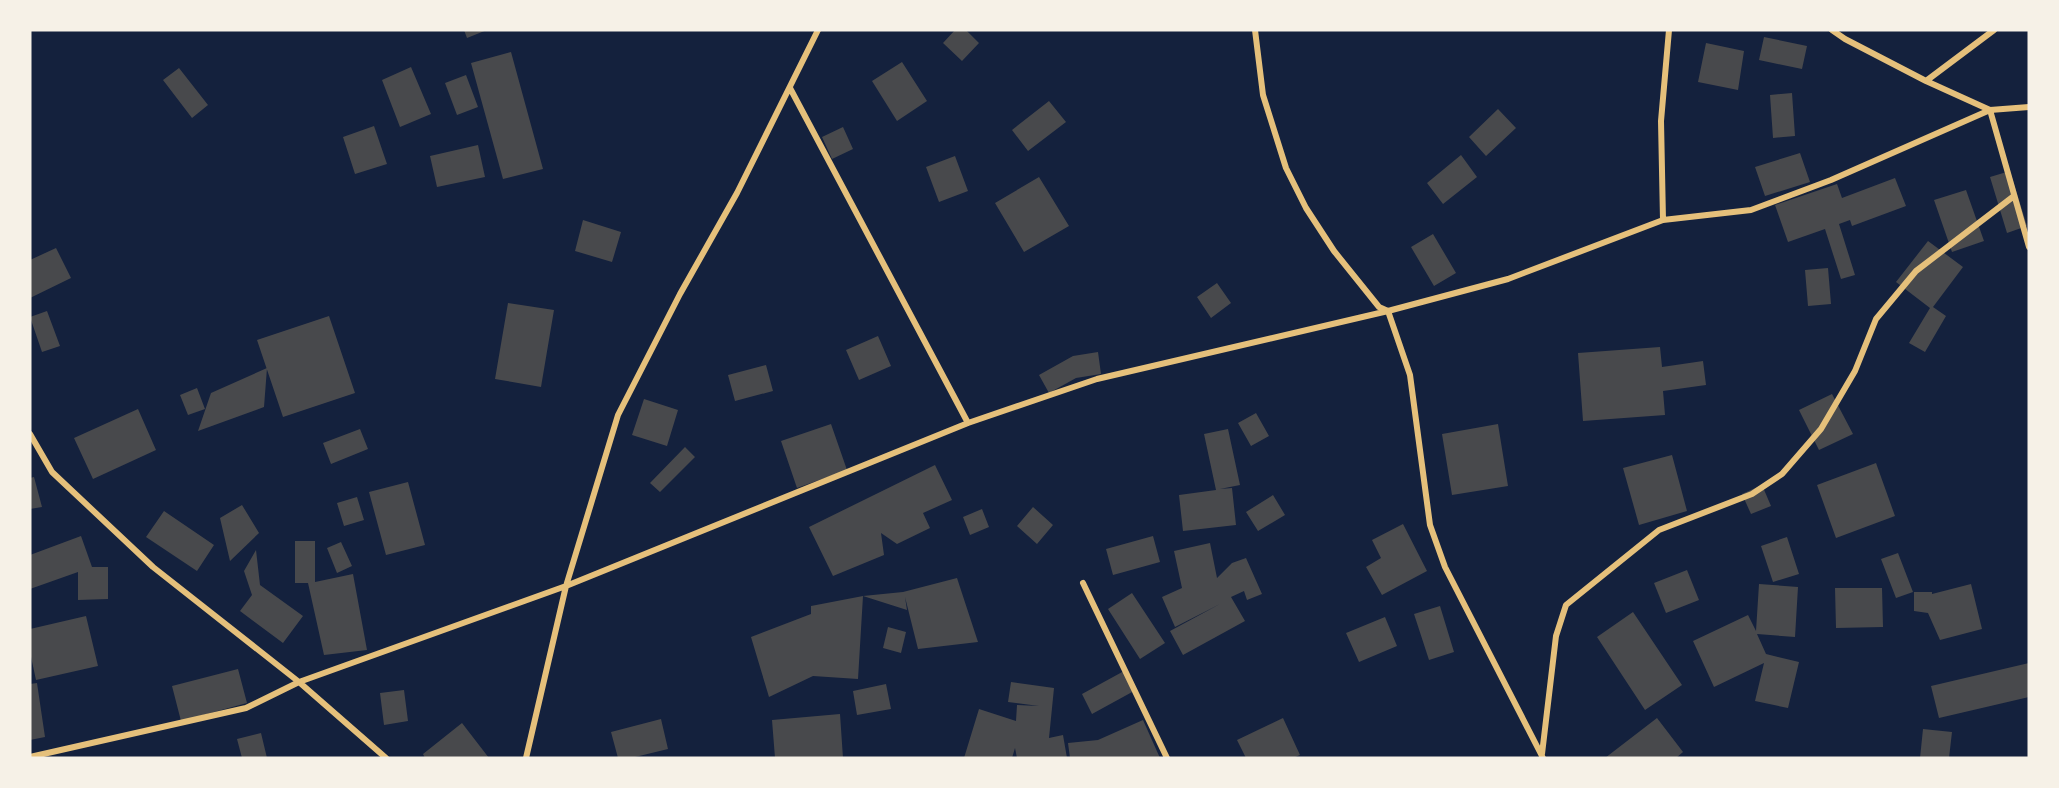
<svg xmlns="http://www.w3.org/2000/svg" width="2059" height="788" viewBox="0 0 2059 788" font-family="'Roboto Condensed',sans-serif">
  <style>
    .building { fill: #48494c }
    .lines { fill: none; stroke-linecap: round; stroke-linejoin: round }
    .minor { stroke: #e5c07b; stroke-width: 6 }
  </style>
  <rect width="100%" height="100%" fill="#14213d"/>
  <!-- building -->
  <path class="building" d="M464 30H487L467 38Z
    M955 30H966L979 43 962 61 943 43Z
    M1764 37 1807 46 1802 69 1759 60Z
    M1706 43 1744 51 1738 90 1698 82Z
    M511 52 543 169 503 179 471 63Z
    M902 62 927 101 897 121 872 81Z
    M411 67 431 114 400 127 382 80Z
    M179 68 208 105 192 118 163 80Z
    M466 75 478 107 457 115 445 83Z
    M1792 93 1795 136 1773 138 1770 95Z
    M1049 101 1066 122 1028 151 1012 130Z
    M1498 109 1516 128 1486 156 1469 137Z
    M374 126 387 164 355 174 343 137Z
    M843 127 853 149 832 159 822 137Z
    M478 145 485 177 437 187 430 156Z
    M1800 153 1810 182 1765 196 1755 167Z
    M1461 155 1477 177 1443 204 1427 183Z
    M955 156 968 191 939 202 926 167Z
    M2010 171 2027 226 2007 233 1990 177Z
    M1039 177 1069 226 1024 252 995 203Z
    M1895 178 1906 206 1852 226 1850 220 1839 224 1855 275 1841 279 1825 229 1788 242 1775 205 1837 184 1842 198Z
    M1966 190 1984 241 1952 252 1934 200Z
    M583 220 621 232 612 262 575 251Z
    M1433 234 1456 273 1434 286 1411 247Z
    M1928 241 1963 267 1933 307 1946 316 1925 352 1909 343 1930 308 1896 282Z
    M56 248 71 278 30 298V260Z
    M1828 268 1831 304 1808 306 1805 270Z
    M1217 283 1231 303 1211 318 1197 297Z
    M508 303 554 310 541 387 495 379Z
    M47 311 60 346 42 352 30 317Z
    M329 316 355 393 283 417 257 340Z
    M878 336 891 366 859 380 846 350Z
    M1660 347 1662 367 1703 361 1706 385 1663 391 1665 415 1583 421 1578 353Z
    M1098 352 1101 374 1076 378 1049 393 1039 375 1073 356Z
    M766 365 773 391 735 401 728 375Z
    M267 368 264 407 198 431 211 393Z
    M197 388 205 409 188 415 180 395Z
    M1832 394 1853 434 1819 450 1799 410Z
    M644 399 678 410 667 446 632 435Z
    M138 409 156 450 93 479 74 438Z
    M1256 413 1269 436 1251 446 1238 423Z
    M831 424 847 470 797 488 781 441Z
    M1498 424 1508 486 1452 495 1442 434Z
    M360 429 368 449 331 464 323 443Z
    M1228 429 1240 485 1220 489 1232 488 1236 525 1183 531 1179 495 1216 490 1204 434Z
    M685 447 695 457 660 492 650 483Z
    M1672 455 1687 511 1639 525 1623 468Z
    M1876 463 1895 516 1836 538 1817 485Z
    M935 465 952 500 923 513 930 528 897 544 881 533 884 555 833 576 809 527Z
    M34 477 42 507 30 509V478Z
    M408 482 425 545 386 555 369 492Z
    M1762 485 1771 506 1751 514 1742 494Z
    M1273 495 1285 515 1258 531 1246 512Z
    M357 497 364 520 344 526 337 503Z
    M242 505 259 533 230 561 220 518Z
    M1033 507 1053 525 1037 544 1017 526Z
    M982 509 989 527 970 535 963 517Z
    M164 511 214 545 197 571 146 537Z
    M1403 524 1427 571 1382 595 1366 567 1381 558 1372 540Z
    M81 536 92 567H108V599L78 600V572L30 589V555Z
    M1153 536 1160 562 1113 575 1106 549Z
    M1787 537 1799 574 1773 582 1761 546Z
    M295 541H315V582L353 574 367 650 324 655 308 583H295Z
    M341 542 352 566 337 573 327 548Z
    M1210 543 1217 578 1232 563 1246 558 1262 594 1247 600 1244 591 1231 597 1245 621 1183 655 1170 631 1220 604 1175 627 1162 597 1182 588 1174 551Z
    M256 550 260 585 303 616 283 643 240 611 252 595 244 571Z
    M1898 553 1913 592 1896 598 1881 559Z
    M1687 570 1699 600 1666 613 1654 583Z
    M957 578 978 642 918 649 905 597 907 610 863 596 903 592Z
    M1759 584 1798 587 1795 637 1757 634 1766 654 1799 662 1788 708 1755 701 1764 663 1714 687 1693 641 1748 615 1756 631Z
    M1971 584 1982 629 1940 640 1928 613 1914 611V592H1932V594Z
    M1835 588H1882L1883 627 1836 628Z
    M1132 593 1165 643 1140 659 1108 609Z
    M863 596 858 679 813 676 769 697 751 637 811 614V606Z
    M1440 606 1454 652 1429 660 1414 614Z
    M1633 612 1682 685 1645 710 1597 637Z
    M86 616 98 666 36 680 30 652V629Z
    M1385 617 1397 646 1359 662 1346 633Z
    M888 627 906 632 901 653 883 648Z
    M2029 663V697L1939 718 1931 686Z
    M238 669 247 703 181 721 172 686Z
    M1124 671 1134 691 1092 714 1082 694Z
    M1011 682 1054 688 1049 738 1063 735 1067 758H1017L1015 748 1012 758H964L979 709 1016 721 1017 705 1039 706 1008 702Z
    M37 683 45 737 30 740V684Z
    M886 684 891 709 857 715 853 691Z
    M404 690 408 721 384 725 380 693Z
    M840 714 843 758H775L772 720Z
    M1283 718 1300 755 1293 758H1246L1237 740Z
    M1657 718 1683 752 1676 758H1605Z
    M661 719 668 749 631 758H618L611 732Z
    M1143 720 1160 758H1070L1068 743 1098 740Z
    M462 723 489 758H425L423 754Z
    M1923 729 1952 732 1949 758H1920Z
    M261 733 267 758H242L237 739Z"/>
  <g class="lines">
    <!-- minor -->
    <path class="minor" d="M1255 30 1263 95 1286 168 1306 208 1334 251 1379 307 1388 311 1410 375 1430 525 1445 567 1543 758
      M1832 30 1845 39 1926 81 1990 110
      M1926 81 1994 30
      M790 88 968 423
      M1990 110 2029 247
      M1663 220 1661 121 1669 30
      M30 434 52 472 153 567 299 682 386 758
      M1083 583 1167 758
      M1542 754 1556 636 1566 605 1659 530 1752 494 1782 474 1821 429 1855 371 1876 319 1916 271 2014 196
      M30 757 246 708 299 682 566 586 968 423 1097 379 1388 311 1508 279 1663 220 1751 210 1831 180 1990 110 2029 107
      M526 758 566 586 618 415 680 294 737 193 818 30"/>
  </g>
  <!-- border -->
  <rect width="2059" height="788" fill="none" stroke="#f6f1e7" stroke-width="63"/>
</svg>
